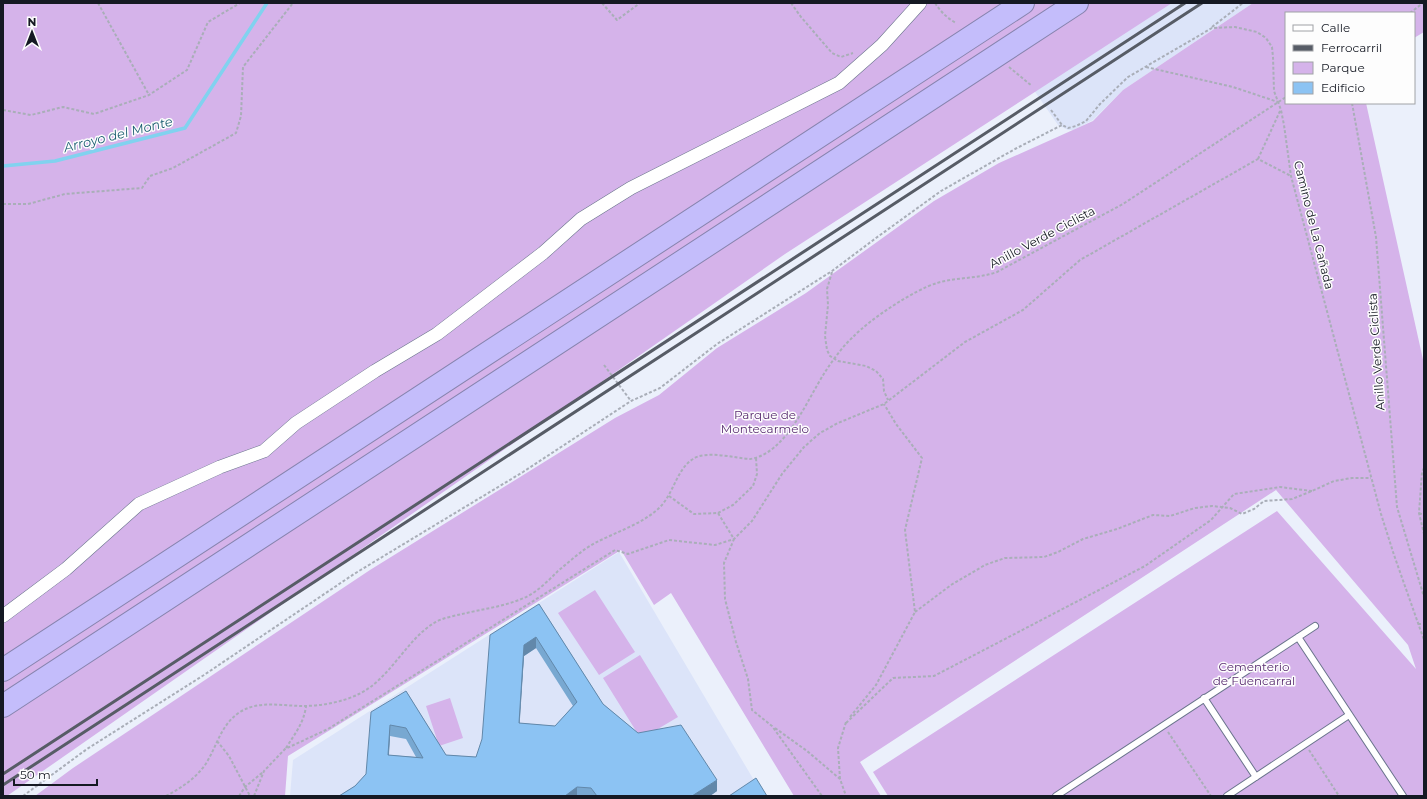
<svg xmlns="http://www.w3.org/2000/svg" width="1427" height="799" viewBox="0 0 1427 799" font-family="Montserrat,sans-serif">
  <style>
    .built { fill: #dce4f9 }
    .green { fill: #d5b3ea }
    .lines { fill: none; stroke-linecap: round; stroke-linejoin: round }
    .stream { stroke: #81d2ef; stroke-width: 3.5 }
    .service-casing { stroke: #6a748c; stroke-width: 8 }
    .minor-casing { stroke: #6a748c; stroke-width: 14 }
    .motorway-casing { stroke: #8784af; stroke-width: 24 }
    .path { stroke: #a9aeb8; stroke-width: 2; stroke-dasharray: 3 2; stroke-linecap: butt }
    .service { stroke: #fff; stroke-width: 6 }
    .minor { stroke: #fff; stroke-width: 13 }
    .motorway { stroke: #c4bdfb; stroke-width: 22 }
    .rail { stroke: #575c66; stroke-width: 3 }
    .wall { fill: #78a8d1; fill-rule: evenodd }
    .shaded-wall { fill: #6288aa }
    .building { fill: #8cc3f3; stroke: #6288aa; fill-rule: evenodd }
    .labels { text-anchor: middle; dominant-baseline: central; stroke-width: 3; stroke-linejoin: round; paint-order: stroke }
    .street-label { font-size: 12px; fill: #151923; stroke: #fdfdfd }
    .park-label { font-size: 12px; fill: #592c71; stroke: #fdfdfd }
    .water-label { font-size: 13px; font-style: italic; fill: #1c5e72; stroke: #fdfdfd }
  </style>
  <rect width="100%" height="100%" fill="#ebf0fb"/>
  <!-- built -->
  <path class="built" d="M1125 3H1253L1123 90 1093 120 1073 130H1068L1058 125 1031 86Z
    M619 552 755 782 765 796H290L293 760Z"/>
  <!-- green -->
  <path class="green" d="M3 3H1172L785 254 7 796H3Z
    M1253 3H1424V32L1414 38V13H1286V103H1366L1424 364V796H888L873 772 1277 511 1416 669 1408 645 1276 490 860 762 881 796H794L671 593 654 605 621 550 288 756 285 796H35L73 768 370 570 615 418 659 395 717 348 806 293 934 201 999 163 1093 121 1123 90Z
    M595 590 635 652 599 675 558 613Z
    M640 655 678 717 641 739 603 678Z
    M450 698 463 738 439 746 426 706Z"/>
  <g class="lines">
    <!-- stream -->
    <path class="stream" d="M3 166 55 161 185 128 267 3"/>
    <!-- service casing -->
    <g class="service-casing">
      <path id="service" d="M1298 637 1403 796
        M1204 698 1256 777
        M1056 796 1315 626
        M1227 796 1349 715"/>
    </g>
    <!-- minor casing -->
    <g class="minor-casing">
      <path id="minor" d="M3 616 66 569 139 504 220 467 264 451 296 423 375 371 437 334 543 253 581 219 631 188 839 83 882 45 920 3"/>
    </g>
    <!-- motorway casing -->
    <g class="motorway-casing">
      <path id="motorway" d="M3 670 1023 3
        M3 706 1077 3"/>
    </g>
    <!-- path -->
    <path class="path" d="M98 3 149 95
      M602 3 617 20 640 3
      M791 3 801 17 832 53 841 57 853 53
      M935 3C941 12 947 18 956 23
      M1410 13 1423 3
      M1212 27 1243 3
      M1009 67 1032 86
      M1146 67 1233 87 1278 102
      M1352 103 1376 237 1397 507 1424 597
      M3 110 31 115 63 107 94 114 149 95 187 70 208 22 240 3
      M1051 110 1062 125 1068 128 1076 126 1086 121 1100 104 1128 77 1212 28 1235 27 1257 32 1266 38 1272 47 1273 57 1274 91 1281 110 1284 125 1291 176 1381 514 1394 555 1424 640
      M1258 159 1280 111
      M3 204H28L65 194 142 188 150 176 173 168 236 133 241 116 243 67 293 3
      M832 272 827 289 828 305 825 336 827 350 830 356 838 361 866 366 876 371 883 379 884 391 888 400
      M604 365 631 401
      M1424 468 1422 472 1419 513 1424 534
      M669 496 694 514 718 513 734 539 724 563 725 599 736 642 748 679 752 710 772 726 822 796
      M718 513 733 505 753 486 757 474 756 458
      M1419 513 1424 515
      M915 612 951 585 985 565 1005 558 1044 557 1058 552 1083 539 1117 529 1153 515 1170 516 1195 508 1212 506 1230 508 1242 514 1254 509 1264 501 1292 499 1312 491 1334 481 1352 478H1371
      M1418 624H1424
      M850 717 876 685 915 612 905 530 922 458 896 424 884 404
      M846 723 893 678 934 676 1145 566 1211 520 1234 494 1280 487 1312 491
      M775 728 807 751 840 779 846 796
      M1168 732 1211 796
      M217 741 229 756 250 796
      M286 748C294 735 304 723 306 706
      M1309 750 1339 796
      M840 779 838 748 846 722
      M23 796 87 749 204 675 354 574 523 472 631 401 660 388 717 344 832 271 876 238 941 191 1015 149 1062 125
      M166 796C181 788 195 779 205 765 217 747 220 725 240 712 259 700 282 706 303 706 321 706 343 702 359 694 390 679 406 640 434 623 442 618 453 616 462 614 483 609 508 606 528 596 539 590 549 580 558 571 570 561 582 550 595 543 616 532 645 523 661 506 674 492 677 469 693 459 706 450 735 458 750 459 786 454 807 400 825 372 833 360 842 347 853 337 870 319 914 290 937 283 957 277 977 279 997 272L1123 204 1286 97
      M239 796 245 787 263 772
      M254 796 264 771 285 749 328 729 615 550 628 554 669 540 715 545 734 539 752 521 782 474 804 447 820 433 838 423 884 404 965 342 1023 310 1080 260 1258 159 1291 176"/>
    <!-- service -->
    <use href="#service" class="service"/>
    <!-- minor -->
    <use href="#minor" class="minor"/>
    <!-- motorway -->
    <use href="#motorway" class="motorway"/>
    <!-- rail -->
    <path class="rail" d="M3 774 1185 3
      M3 785 1202 3"/>
  </g>
  <!-- wall -->
  <path class="wall" d="M539 604 603 704 638 733 717 791 710 796H339L355 786 366 774 406 691 446 755 476 757ZM536 648 573 706 555 726 519 723 524 656ZM390 736 406 739 416 757 389 755Z"/>
  <!-- shaded-wall -->
  <path class="shaded-wall" d="M536 637V648L524 656 519 734V723L524 645Z
    M390 725V736L388 766V755Z
    M717 780V791L710 796H692Z
    M577 787V796H565Z"/>
  <!-- building -->
  <path class="building" d="M539 604 603 704 638 733 681 725 717 780 692 796H597L591 788 577 787 565 796H339L355 786 366 774 371 712 406 691 446 755 476 757 482 739 490 635ZM536 637 577 702 555 726 519 723 524 645ZM390 725 406 728 423 758 388 755Z
    M756 778 767 796H729Z"/>
  <g class="labels">
    <!-- street labels -->
    <g class="street-label">
      <text transform="translate(1314 225) rotate(76)">Camino de La Cañada</text>
      <text transform="translate(1042 237) rotate(-28)">Anillo Verde Ciclista</text>
      <text transform="translate(1376 352) rotate(-94)">Anillo Verde Ciclista</text>
    </g>
    <!-- park labels -->
    <g class="park-label">
      <text x="765" y="414">Parque de<tspan x="765" dy="14">Montecarmelo</tspan></text>
      <text x="1254" y="666">Cementerio<tspan x="1254" dy="14">de Fuencarral</tspan></text>
    </g>
    <!-- water labels -->
    <g class="water-label">
      <text transform="translate(118 134) rotate(-14)">Arroyo del Monte</text>
    </g>
  </g>
  <!-- border -->
  <rect width="1427" height="799" fill="none" stroke="#151923" stroke-width="8"/>
  <!-- legend -->
  <rect x="1285" y="12" width="130" height="92" fill="#fdfdfd" stroke="#a0a2a6"/>
  <rect x="1293" y="25" width="20" height="6" fill="#ffffff" stroke="#a0a2a6"/>
  <text x="1321" y="32" font-size="12" fill="#151923">Calle</text>
  <rect x="1293" y="45" width="20" height="6" fill="#575c66" stroke="#a0a2a6"/>
  <text x="1321" y="52" font-size="12" fill="#151923">Ferrocarril</text>
  <rect x="1293" y="62" width="20" height="12" fill="#d5b3ea" stroke="#a0a2a6"/>
  <text x="1321" y="72" font-size="12" fill="#151923">Parque</text>
  <rect x="1293" y="82" width="20" height="12" fill="#8cc3f3" stroke="#a0a2a6"/>
  <text x="1321" y="92" font-size="12" fill="#151923">Edificio</text>
  <!-- north arrow -->
  <g transform="translate(32 32)" stroke="#fdfdfd" stroke-width="3" paint-order="stroke">
  <path d="M0-3L7 15L0 10L-7 15Z" fill="#151923"/>
  <text y="-6" font-size="11" font-weight="bold" text-anchor="middle" fill="#151923">N</text>
  </g>
  <!-- scale -->
  <path d="M14 779v6h83v-6" fill="none" stroke="#151923" stroke-width="2"/>
  <text x="20" y="779" font-size="12" fill="#151923" stroke="#fdfdfd" stroke-width="3" paint-order="stroke">50 m</text>
</svg>
